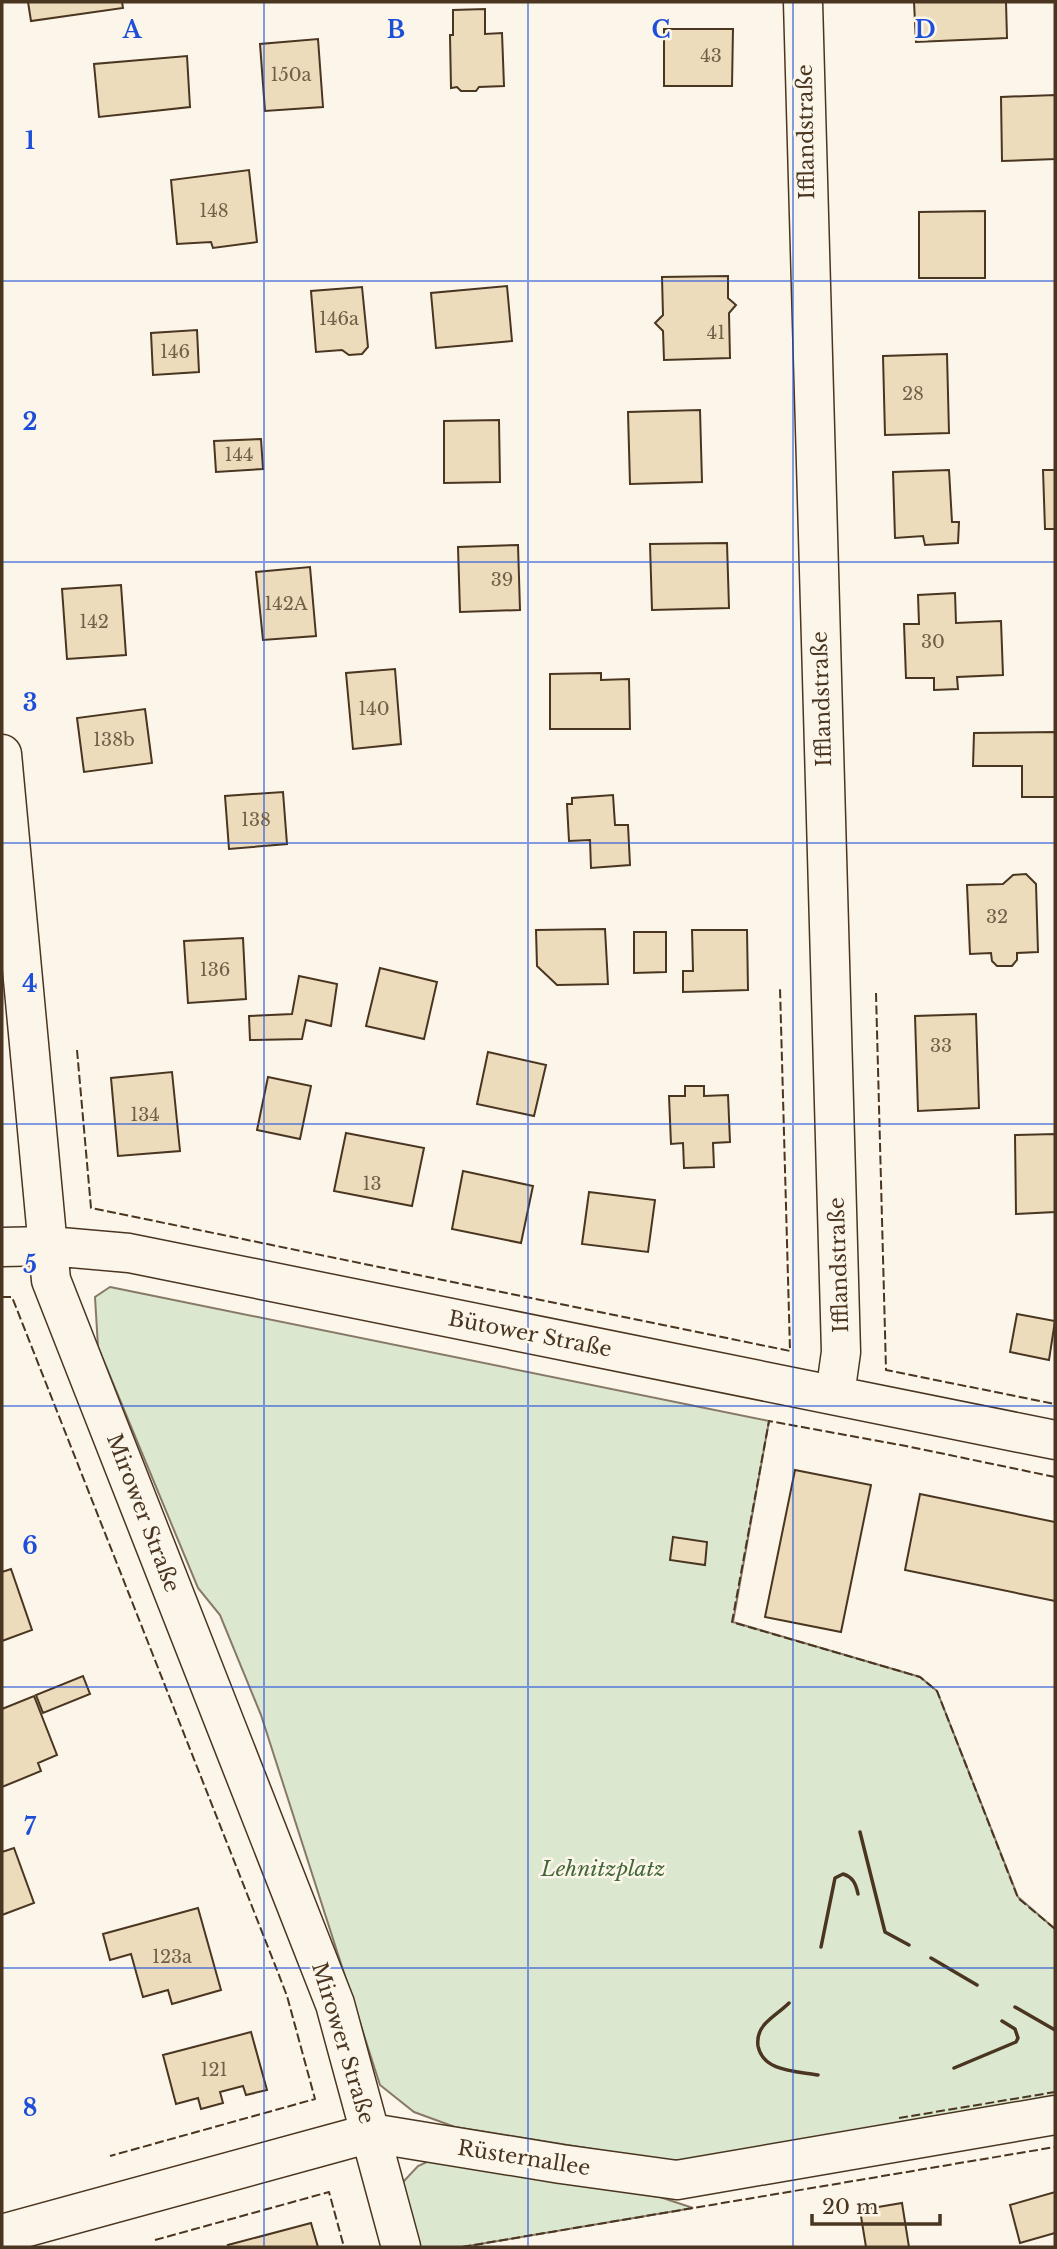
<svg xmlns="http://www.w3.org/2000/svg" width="1057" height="2249" viewBox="0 0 1057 2249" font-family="'Libre Baskerville',serif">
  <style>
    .green { fill: #dce7d0; stroke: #887966; stroke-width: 2 }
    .building { fill: #ecdcbc; stroke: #4a3520; stroke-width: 2 }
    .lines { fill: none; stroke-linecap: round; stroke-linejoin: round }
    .minor-casing { stroke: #4a3520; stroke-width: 41 }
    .minor { stroke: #fbf6e9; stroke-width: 38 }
    .fence { stroke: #4a3520; stroke-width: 2; stroke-dasharray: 9 3.5; stroke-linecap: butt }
    .wall { stroke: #4a3520; stroke-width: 3.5 }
    .grid { fill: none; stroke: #1d4ed8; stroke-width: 2; stroke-opacity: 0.55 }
    .labels { text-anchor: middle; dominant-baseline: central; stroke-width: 5; stroke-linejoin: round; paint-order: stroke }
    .number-label { font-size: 18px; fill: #725f47 }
    .street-label { font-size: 21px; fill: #4a3520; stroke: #fbf6e9 }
    .park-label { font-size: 21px; font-style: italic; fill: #436837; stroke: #fbf6e9 }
    .grid-label { font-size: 23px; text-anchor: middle; font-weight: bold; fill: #1d4ed8; stroke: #fbf6e9; stroke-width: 5; stroke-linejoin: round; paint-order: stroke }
  </style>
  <rect width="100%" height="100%" fill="#fbf6e9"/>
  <!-- green -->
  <path class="green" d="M110 1287 769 1421 733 1622 920 1677 937 1691 1018 1897 1055 1929V2098L674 2162 455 2127 414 2112 380 2085 261 1715 220 1615 198 1588 98 1347 95 1297Z
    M429 2161 660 2197 693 2208 462 2247H415L403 2182 418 2166Z"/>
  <!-- building -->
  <path class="building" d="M28 2H122L123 8 31 21Z
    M914 2H1006L1007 38 916 42Z
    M485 9V34L502 33 504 86 479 87 476 91H461L457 87 451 88 450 35H453V10Z
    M664 29H733L732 86H664Z
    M318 39 323 107 265 111 260 44Z
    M187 56 190 107 99 117 94 64Z
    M1055 95V159L1002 161 1001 97Z
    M249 170 257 242 213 248 211 242 177 244 171 180Z
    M985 211V278H919V212Z
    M728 276V298L736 305 729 313 730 358 664 360 663 331 655 323 663 315 662 277Z
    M507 286 512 341 436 348 431 293Z
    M362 287 368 347 362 354 349 355 342 350 316 352 311 291Z
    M197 330 199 372 153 375 151 333Z
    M947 354 949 433 885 435 883 356Z
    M700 410 702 482 630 484 628 412Z
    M499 420 500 482 444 483V421Z
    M261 439 263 469 216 472 214 441Z
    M949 470 952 522H959L958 543 925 545 923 536 895 538 893 472Z
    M1043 470H1055V529H1045Z
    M727 543 729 608 652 610 650 544Z
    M518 545 520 610 460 612 458 547Z
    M310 567 316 636 263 640 256 572Z
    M121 585 126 655 67 659 62 589Z
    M955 593 956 623 1001 621 1003 675 957 677 958 689 934 690V678H906L904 624H919L918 595Z
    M395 669 401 744 353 749 346 673Z
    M601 673V680L629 679 630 729H550V674Z
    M145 709 152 763 84 772 77 718Z
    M1055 732V797H1022V766H973L974 733Z
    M283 792 287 844 229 849 225 796Z
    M613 795 615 825H628L630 865 591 868 590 840 569 841 567 804H572V798Z
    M1026 874 1036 884 1038 952 1017 953V960L1012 966H997L992 961 991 953 970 954 967 885 1003 884 1013 875Z
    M605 929 608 984 557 985 537 966 536 930Z
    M692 930H747L748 990 683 992V971H693Z
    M634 932H666V972L634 973Z
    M243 938 246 999 188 1003 184 941Z
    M380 968 437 982 424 1039 366 1026Z
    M299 976 337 984 331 1026 306 1020 302 1039 250 1040 249 1016 292 1014Z
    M976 1014 979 1108 918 1111 915 1016Z
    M488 1052 546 1065 534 1116 477 1104Z
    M172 1072 180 1151 118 1156 111 1078Z
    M268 1077 311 1086 300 1139 257 1130Z
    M685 1086H704V1096L728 1095 730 1142 713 1143 714 1167 684 1168 683 1143 671 1144 669 1096H685Z
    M346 1133 424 1148 412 1206 334 1191Z
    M1055 1134V1212L1016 1214 1015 1135Z
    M463 1171 533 1186 521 1243 452 1229Z
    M589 1192 655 1200 648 1252 582 1244Z
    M1017 1314 1055 1321 1049 1360 1010 1352Z
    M795 1470 871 1485 841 1632 765 1617Z
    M920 1494 1055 1522V1601L905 1570Z
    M673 1537 707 1542 705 1565 670 1560Z
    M11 1569 32 1630 2 1641V1572Z
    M83 1676 90 1694 43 1713 36 1695Z
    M34 1696 57 1755 38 1763 41 1771 2 1787V1709Z
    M14 1848 34 1903 2 1915V1852Z
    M198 1908 221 1990 172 2004 168 1990 143 1997 131 1954 110 1960 103 1934Z
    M251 2032 267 2090 246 2095 243 2086 220 2092 223 2103 201 2109 198 2098 176 2104 163 2055Z
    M1055 2192V2233L1020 2243 1010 2205Z
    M902 2203 909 2247H866L860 2210Z
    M311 2223 318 2247H229L228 2245Z"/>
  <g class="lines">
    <!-- minor casing -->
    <g class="minor-casing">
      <path id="minor" d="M803 2 841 1352 835 1395
        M2 754 51 1280 335 2004 401 2247
        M2 1247 49 1246 129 1253 1055 1440
        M2 2234 371 2133 561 2164 677 2180 1055 2115"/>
    </g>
    <!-- minor -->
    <use href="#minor" class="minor"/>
    <!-- fence -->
    <path class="fence" d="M876 993 886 1370 1055 1404
      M77 1050 91 1208 790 1351 780 988
      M2 1297H12L277 1970 287 1996 315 2099 110 2156
      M1055 1477 906 1446 769 1421 732 1622 920 1677 937 1691 1018 1898 1055 1929
      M899 2118 1055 2092
      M155 2240 329 2192 344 2247
      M462 2247 1055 2147"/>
    <!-- wall -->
    <path class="wall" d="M860 1832 885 1932 909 1945
      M821 1947 835 1878 843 1874C853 1877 856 1884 858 1894
      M931 1958 977 1985
      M789 2003C781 2011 771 2017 764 2025 759 2031 757 2038 758 2046 763 2072 797 2071 818 2075
      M1015 2007 1055 2030
      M954 2068 1016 2042 1018 2038 1015 2029 1002 2021"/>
  </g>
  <!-- grid -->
  <path class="grid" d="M264 2V2247M528 2V2247M793 2V2247M2 281H1055M2 562H1055M2 843H1055M2 1124H1055M2 1406H1055M2 1687H1055M2 1968H1055"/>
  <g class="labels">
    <!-- number labels -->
    <g class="number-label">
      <text x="711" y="56">43</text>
      <text x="291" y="75">150a</text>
      <text x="214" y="211">148</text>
      <text x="339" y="319">146a</text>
      <text x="716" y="333">41</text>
      <text x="175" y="352">146</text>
      <text x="913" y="394">28</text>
      <text x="239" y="455">144</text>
      <text x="502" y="580">39</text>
      <text x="286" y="604">142A</text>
      <text x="94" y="622">142</text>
      <text x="933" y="642">30</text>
      <text x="374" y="709">140</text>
      <text x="114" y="740">138b</text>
      <text x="256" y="820">138</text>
      <text x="997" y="917">32</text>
      <text x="215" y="970">136</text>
      <text x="941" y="1046">33</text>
      <text x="145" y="1115">134</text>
      <text x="372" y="1184">13</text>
      <text x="172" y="1957">123a</text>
      <text x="214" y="2070">121</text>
    </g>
    <!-- street labels -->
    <g class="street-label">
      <text transform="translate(806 132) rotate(-91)">Ifflandstraße</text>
      <text transform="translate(822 699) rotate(-92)">Ifflandstraße</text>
      <text transform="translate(839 1265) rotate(-92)">Ifflandstraße</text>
      <text transform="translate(530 1334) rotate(11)">Bütower Straße</text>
      <text transform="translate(143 1513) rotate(69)">Mirower Straße</text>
      <text transform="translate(343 2043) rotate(73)">Mirower Straße</text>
      <text transform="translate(524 2158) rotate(9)">Rüsternallee</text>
    </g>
    <!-- park labels -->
    <g class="park-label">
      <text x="603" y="1869">Lehnitzplatz</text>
    </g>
  </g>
  <g class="grid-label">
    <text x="132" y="38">A</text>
    <text x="396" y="38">B</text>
    <text x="661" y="38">C</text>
    <text x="925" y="38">D</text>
    <text x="30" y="149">1</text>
    <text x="30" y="430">2</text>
    <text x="30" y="711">3</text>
    <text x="30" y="992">4</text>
    <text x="30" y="1273">5</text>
    <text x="30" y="1554">6</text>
    <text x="30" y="1835">7</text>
    <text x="30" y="2116">8</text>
  </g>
  <!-- border -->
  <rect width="1057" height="2249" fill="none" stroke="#4a3520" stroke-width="7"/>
  <!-- scale -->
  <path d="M812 2214v10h128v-10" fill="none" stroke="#4a3520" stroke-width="3.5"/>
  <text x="822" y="2214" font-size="21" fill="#4a3520" stroke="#fbf6e9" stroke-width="5" paint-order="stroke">20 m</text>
</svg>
